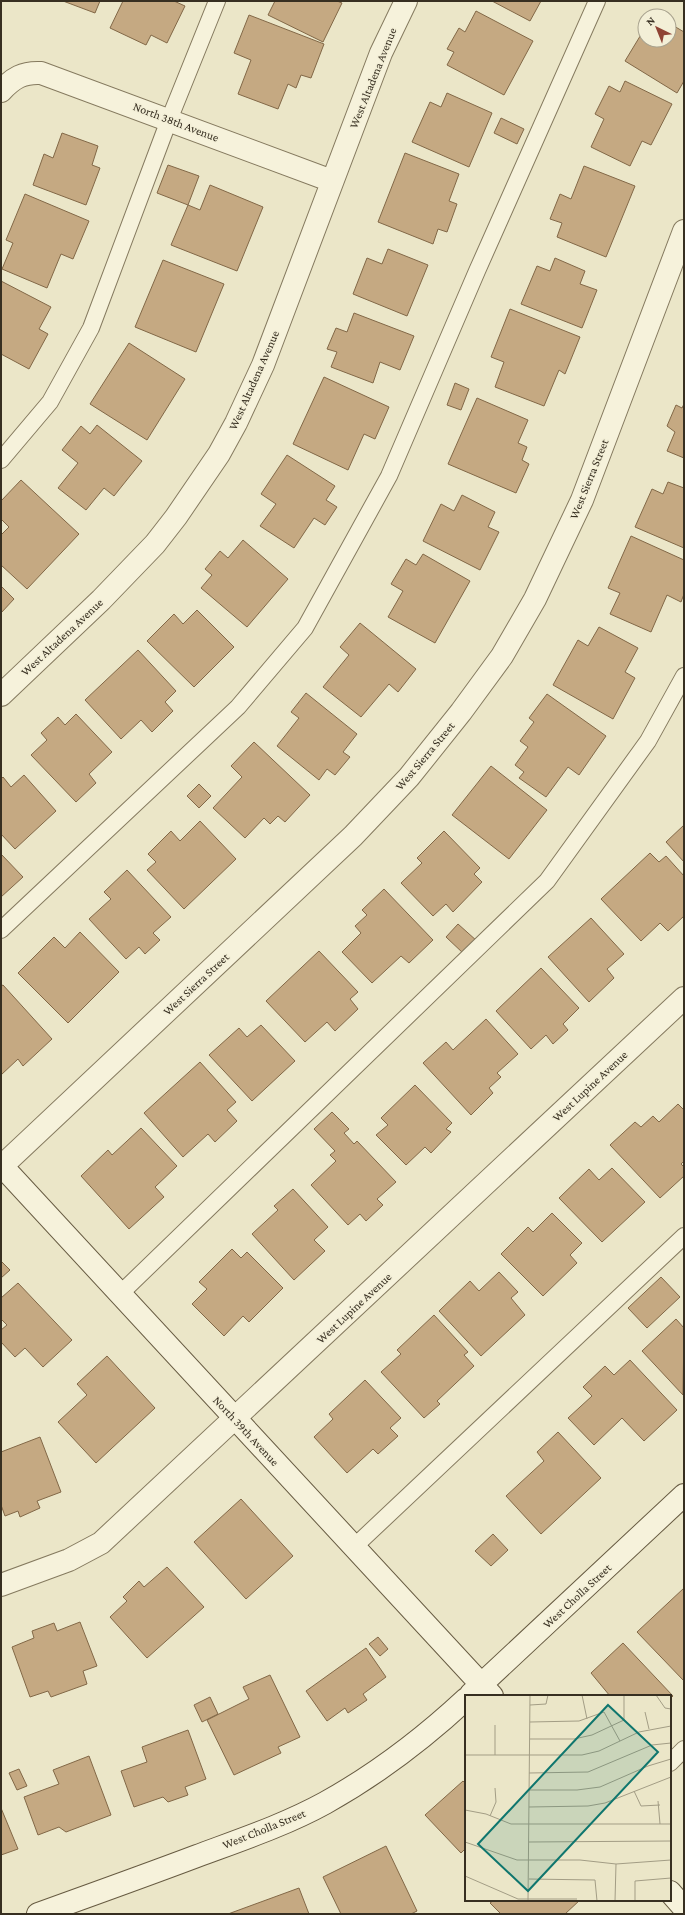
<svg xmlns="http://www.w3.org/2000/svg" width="685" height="1915" viewBox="0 0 685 1915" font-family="'Crimson Pro',serif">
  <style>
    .building { fill: #c5a982; stroke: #826847 }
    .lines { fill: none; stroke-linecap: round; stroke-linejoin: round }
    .lane-casing { stroke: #857a5f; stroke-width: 18 }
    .street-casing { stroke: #857a5f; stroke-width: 24 }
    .secondary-casing { stroke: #675b42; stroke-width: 24 }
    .lane { stroke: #f6f2db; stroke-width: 16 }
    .street { stroke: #f6f2db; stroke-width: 22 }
    .secondary { stroke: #f6f2db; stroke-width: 22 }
    .labels { text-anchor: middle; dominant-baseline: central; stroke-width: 3; stroke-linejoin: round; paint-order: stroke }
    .street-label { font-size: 12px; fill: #372f21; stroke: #f3efd7 }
    .inset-road { fill: none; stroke: #a39d85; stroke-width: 1 }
    .view { fill: #0f766e; fill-opacity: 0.15; stroke: #0f766e; stroke-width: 2 }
    .inset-edge { fill: none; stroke: #372f21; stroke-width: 2 }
  </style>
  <rect width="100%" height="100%" fill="#ebe6c8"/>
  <!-- building -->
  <path class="building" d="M63 1H100L95 13Z
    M123 1H174L185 6 167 43 151 35 146 45 110 28Z
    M275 1H337L342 3 323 42 268 15Z
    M492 1H541L530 21Z
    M476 11 533 41 504 95 447 65 454 52 447 49 459 28 465 32Z
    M249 15 324 44 311 78 301 75 296 88 288 84 278 109 238 94 251 60 234 53Z
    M669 23 684 32V81L677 93 625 61 645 28V40H669Z
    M625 81 672 104 651 145 642 141 630 166 591 147 604 119 595 114 609 86 620 92Z
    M447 93 492 113 469 167 412 142 430 102 441 107Z
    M501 118 524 129 517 144 494 133Z
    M62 133 98 146 92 165 100 168 86 205 33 185 44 154 53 158Z
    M405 153 459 174 449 201 457 204 447 232 438 229 433 244 378 222Z
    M168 165 199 176 188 205 157 193Z
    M584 166 635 186 606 257 557 237 562 223 550 219 560 194 571 199Z
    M210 185 263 207 237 271 171 245 188 205 200 210Z
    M25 194 89 221 73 259 61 254 47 288 2 269 13 243 6 240Z
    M388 249 428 265 407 316 353 294 367 258 382 264Z
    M555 258 585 271 580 284 597 290 582 328 521 304 537 266 550 271Z
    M163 260 224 284 196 352 135 327Z
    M1 281 51 307 39 329 48 334 29 369 1 354Z
    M510 309 580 337 565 374 559 370 544 406 495 387 504 362 491 357Z
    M354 313 414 336 400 370 380 362 373 383 331 367 337 352 327 349 336 328 347 332Z
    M129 343 185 379 147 440 90 404Z
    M324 377 389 407 375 439 364 434 348 470 293 444Z
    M455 383 469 389 461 410 447 405Z
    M477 398 528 420 518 443 527 447 522 460 529 464 516 493 448 464Z
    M684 404V458L667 451 675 432 667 426 676 405 682 408Z
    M97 425 142 461 114 496 104 488 86 510 58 488 78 463 62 450 81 426 90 434Z
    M287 455 335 486 326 500 337 507 325 525 314 518 294 548 260 526 276 504 261 494Z
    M21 480 79 534 27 589 1 565V535L9 527 1 519V501Z
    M668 482 684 488V548L635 527 652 489 663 494Z
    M462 495 495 512 488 527 499 532 480 570 423 541 441 504 454 511Z
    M631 536 684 560V594L681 602 667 595 651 632 610 614 620 593 608 588Z
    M243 540 288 579 247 627 201 588 212 575 205 569 220 551 228 558Z
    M423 554 470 581 435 643 388 617 403 591 391 584 406 559 416 565Z
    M1 586 14 599 1 613Z
    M197 610 234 647 194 687 147 641 174 614 183 624Z
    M360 623 416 669 398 692 389 684 361 717 323 687 349 655 340 647Z
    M599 627 638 648 625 672 635 678 613 719 553 685 578 640 588 646Z
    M138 650 176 691 165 702 173 711 152 732 141 720 121 739 85 700Z
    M306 693 357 734 343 752 350 757 335 775 327 769 319 780 277 746 299 718 291 712Z
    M547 694 606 736 579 775 568 767 546 797 519 778 524 772 515 765 528 747 520 741 534 722 529 718Z
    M76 714 112 752 89 774 96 783 76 802 31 755 47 740 41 733 58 717 65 725Z
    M254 742 310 795 285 822 278 816 270 824 264 818 245 838 213 808 242 777 231 766Z
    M491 766 547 810 509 859 452 815Z
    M24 775 56 811 15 849 1 834V779L3 777 11 787Z
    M199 784 211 796 199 808 187 796Z
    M200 821 236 859 184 909 147 870 156 862 148 854 171 831 180 841Z
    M684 825V862L666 842Z
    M444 831 480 868 474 874 482 882 453 912 446 904 433 916 401 883 422 863 417 858Z
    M650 853 659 862 666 856 684 876V916L668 931 660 923 641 941 601 899Z
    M1 854 23 877 1 897Z
    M127 870 171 917 153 933 160 940 145 954 139 947 126 959 89 919 111 899 104 892Z
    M384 889 433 940 409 963 401 956 372 983 342 952 361 933 355 926 367 915 362 910Z
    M591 918 624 954 607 969 614 978 589 1002 548 957Z
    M458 924 477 941 464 954 446 937Z
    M80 932 119 972 68 1023 18 973 54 937 65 948Z
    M319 951 358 992 350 999 358 1009 335 1031 327 1022 305 1042 266 1001Z
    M541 968 579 1008 563 1024 568 1030 553 1044 546 1035 531 1049 496 1011Z
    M3 985 52 1039 23 1066 18 1059 1 1075V986Z
    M486 1019 518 1054 497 1073 501 1077 489 1088 493 1093 471 1115 423 1063 446 1042 453 1050Z
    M261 1025 295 1061 252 1101 209 1055 239 1028 247 1037Z
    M200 1062 236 1102 227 1110 237 1121 215 1142 208 1134 183 1157 144 1113Z
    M415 1085 452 1123 446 1129 451 1132 431 1153 425 1147 406 1165 376 1135 388 1125 381 1118Z
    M678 1104 684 1110V1161L681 1164 684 1167V1176L660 1198 610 1145 635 1122 641 1127 653 1116 659 1122Z
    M332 1112 349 1129 344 1133 354 1144 357 1141 396 1182 377 1199 383 1205 366 1221 360 1214 348 1225 311 1185 336 1161 330 1155 335 1151 314 1129Z
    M141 1128 177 1166 155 1187 164 1197 129 1229 81 1176 108 1150 112 1155Z
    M612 1168 645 1202 602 1242 559 1198 589 1169 599 1180Z
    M293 1189 328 1227 314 1240 325 1251 294 1280 252 1234 278 1210 274 1206Z
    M552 1213 582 1243 570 1255 577 1263 543 1296 501 1254 528 1227 533 1232Z
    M232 1249 241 1258 247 1252 283 1288 249 1322 243 1316 224 1336 192 1304 207 1289 199 1282Z
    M1 1261 10 1270 1 1278Z
    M499 1272 518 1292 511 1298 525 1315 481 1356 439 1311 470 1281 479 1291Z
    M661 1277 680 1297 647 1328 628 1308Z
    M18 1283 72 1340 43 1367 25 1348 15 1357 1 1342V1330L7 1325 1 1319V1298Z
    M434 1315 468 1352 464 1355 474 1366 437 1401 440 1404 424 1418 381 1372 401 1354 397 1350Z
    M676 1319 684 1328 683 1395 642 1351Z
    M107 1356 155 1408 96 1463 58 1422 87 1395 77 1384Z
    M630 1360 677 1410 644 1441 622 1418 594 1445 568 1418 592 1396 583 1387 605 1366 614 1375Z
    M365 1380 401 1418 390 1428 398 1436 378 1454 373 1449 347 1473 314 1437 333 1419 329 1414Z
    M558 1432 601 1478 541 1534 506 1496 544 1461 537 1452Z
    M40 1437 61 1492 37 1501 40 1508 20 1517 18 1511 5 1516 1 1505V1452Z
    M241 1499 293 1556 246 1599 194 1542Z
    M493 1534 508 1550 491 1566 475 1551Z
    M167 1567 204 1607 147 1658 110 1617 127 1601 123 1597 139 1581 144 1587Z
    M684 1588V1681L637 1632Z
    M80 1622 97 1666 83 1671 87 1684 51 1697 48 1691 30 1697 12 1647 34 1638 32 1631 54 1623 57 1631Z
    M378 1637 388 1649 380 1656 369 1644Z
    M623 1643 673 1696 670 1699V1696H610L591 1673Z
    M366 1648 386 1677 363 1694 367 1700 348 1713 345 1708 327 1721 306 1691Z
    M270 1675 300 1737 278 1747 281 1753 234 1775 207 1720 249 1699 243 1687Z
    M210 1697 218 1714 202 1722 194 1705Z
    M188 1730 206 1779 185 1787 188 1795 168 1802 163 1797 134 1807 121 1771 147 1762 142 1747Z
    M89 1756 111 1815 66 1832 59 1827 38 1835 24 1797 59 1784 53 1770Z
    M19 1769 27 1786 17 1790 9 1773Z
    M463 1781 466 1784V1848L461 1853 425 1815Z
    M1 1808 18 1849 1 1855Z
    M386 1846 417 1911 411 1914H341L323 1877Z
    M299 1888 309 1914H228Z
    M494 1900H580L565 1914H501L490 1903Z"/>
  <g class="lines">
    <!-- lane casing -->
    <g class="lane-casing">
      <path id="lane" d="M1 460 50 402 91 328 169 120 217 1
        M1 930 238 707 305 628 389 476 477 271 597 1
        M120 1294 547 881 648 741 684 676
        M354 1547 684 1236
        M670 1763 684 1749"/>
    </g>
    <!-- street casing -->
    <g class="street-casing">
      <path id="street" d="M1 91C13 78 23 72 41 73L332 181
        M1 695 101 600 155 544 176 517 219 454 236 423 263 365 381 53 406 1
        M2 1166 353 836 409 777 461 712 502 656 535 599 582 500 684 231
        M1 1585 69 1560 101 1543 684 998"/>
    </g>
    <!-- secondary casing -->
    <g class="secondary-casing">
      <path id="secondary" d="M1 1165 492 1696
        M471 1694 684 1495
        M670 1892 684 1908
        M38 1914C91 1895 144 1876 197 1856 240 1840 285 1825 325 1803 377 1774 423 1739 466 1699"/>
    </g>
    <!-- lane -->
    <use href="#lane" class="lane"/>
    <!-- street -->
    <use href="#street" class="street"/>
    <!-- secondary -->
    <use href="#secondary" class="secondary"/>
  </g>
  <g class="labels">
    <!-- street labels -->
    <g class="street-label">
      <text transform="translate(373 78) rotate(-68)">West Altadena Avenue</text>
      <text transform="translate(176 122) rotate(21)">North 38th Avenue</text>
      <text transform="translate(254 380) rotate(-66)">West Altadena Avenue</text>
      <text transform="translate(589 479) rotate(-68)">West Sierra Street</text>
      <text transform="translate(62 637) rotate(-43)">West Altadena Avenue</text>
      <text transform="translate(425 756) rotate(-50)">West Sierra Street</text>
      <text transform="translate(196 984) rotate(-43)">West Sierra Street</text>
      <text transform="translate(590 1086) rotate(-43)">West Lupine Avenue</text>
      <text transform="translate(354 1308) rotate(-43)">West Lupine Avenue</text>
      <text transform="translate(246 1431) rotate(47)">North 39th Avenue</text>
      <text transform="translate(577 1596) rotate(-43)">West Cholla Street</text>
      <text transform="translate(264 1829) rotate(-22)">West Cholla Street</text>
    </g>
  </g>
  <!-- overview -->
  <g transform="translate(465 1695)">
    <rect width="206" height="206" fill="#ebe6c8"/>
    <path class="inset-road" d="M117 0 122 24M191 0 200 13 206 14M65 10 81 9 83 0M180 17 184 34M65 27 114 26 139 17 155 46M30 30V60M65 44H109L127 40 159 25V0M0 60H117L134 56 174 37 206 31M64 78 123 77 187 50 206 48M64 95H112L135 92 183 71 206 64M169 96 176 111 195 110M193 106 195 129M64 112 123 111 140 108 206 82M0 115 21 119 46 129H206M25 121 31 107 30 93M0 147 52 165H115L151 169 206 165M64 147 206 146M0 181 53 204H112M64 184 130 185 132 206M63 206 65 0M150 206 151 169M170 206V186L206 183"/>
    <path class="view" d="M143 10 193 57 63 196 13 149Z"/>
    <rect width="206" height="206" class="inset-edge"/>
  </g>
  <!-- border -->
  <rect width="685" height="1915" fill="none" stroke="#372f21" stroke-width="4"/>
  <!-- north arrow -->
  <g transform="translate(657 28) rotate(317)"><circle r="19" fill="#f3efd7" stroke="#a8a28e"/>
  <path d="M0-3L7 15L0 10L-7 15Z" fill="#8f4334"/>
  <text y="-6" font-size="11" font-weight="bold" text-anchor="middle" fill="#372f21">N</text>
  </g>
</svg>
